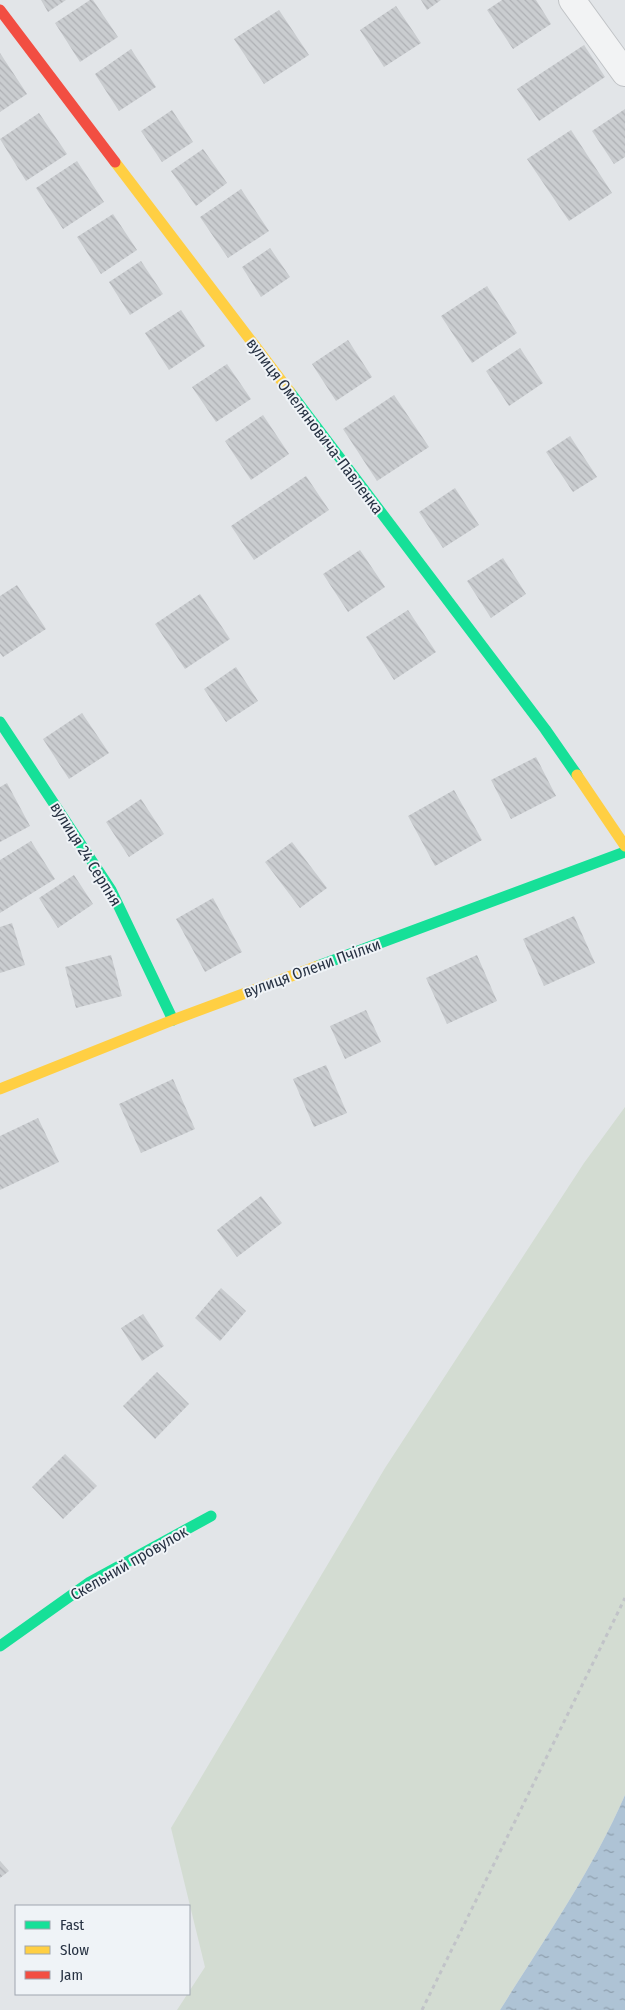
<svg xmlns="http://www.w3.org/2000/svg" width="625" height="2010" viewBox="0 0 625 2010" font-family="'Fira Sans Condensed',sans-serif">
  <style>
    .green { fill: #d3dcd2 }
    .water { fill: url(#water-ripples) }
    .building { fill: url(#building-back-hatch) }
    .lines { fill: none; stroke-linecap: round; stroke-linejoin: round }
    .street-casing { stroke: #c0c3c6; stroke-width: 28 }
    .path { stroke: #c1c3c8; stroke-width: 3; stroke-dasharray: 4 4; stroke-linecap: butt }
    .street { stroke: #f2f3f4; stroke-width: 26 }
    .fast { stroke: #16e098; stroke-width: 11 }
    .slow { stroke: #ffcf43; stroke-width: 11 }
    .jam { stroke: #f24e42; stroke-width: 11 }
    .labels { text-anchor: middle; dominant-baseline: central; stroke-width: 4; stroke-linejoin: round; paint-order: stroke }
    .street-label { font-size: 16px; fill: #273243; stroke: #eff3f7 }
  </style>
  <defs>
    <pattern id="water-ripples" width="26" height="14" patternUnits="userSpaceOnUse" patternTransform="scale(1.25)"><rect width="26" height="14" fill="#aec3d5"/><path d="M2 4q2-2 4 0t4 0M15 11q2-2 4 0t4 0" fill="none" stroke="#8e9fae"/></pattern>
    <pattern id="building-back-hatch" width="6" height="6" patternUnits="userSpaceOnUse" patternTransform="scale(1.25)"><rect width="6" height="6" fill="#cacdd0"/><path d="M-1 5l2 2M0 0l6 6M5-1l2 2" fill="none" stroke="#aeb0b4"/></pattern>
  </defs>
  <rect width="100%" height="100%" fill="#e2e5e8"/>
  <!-- green -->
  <path class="green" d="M625 1107V1795C592 1871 544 1940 500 2010H177L205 1967 171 1828 385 1468 584 1163Z"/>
  <!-- water -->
  <path class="water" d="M625 1795V2010H500C544 1940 592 1871 625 1795Z"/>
  <!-- building -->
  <path class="building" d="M41 0H66L48 12Z
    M90 0H93L118 37 80 62 55 23Z
    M421 0H441L427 10Z
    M502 0H536L551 24 513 49 487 10Z
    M396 6 421 43 384 67 360 30Z
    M279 10 309 55 264 84 234 39Z
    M584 45 605 77 539 121 517 89Z
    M131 49 156 87 119 111 95 74Z
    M0 53 27 94 0 112Z
    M625 109V157L614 164 592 131Z
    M172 110 193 142 162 162 141 131Z
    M39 113 67 154 26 181 0 139Z
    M571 130 612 193 569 221 527 159Z
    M203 149 227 183 196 206 171 171Z
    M77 161 104 202 63 229 36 188Z
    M241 189 269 231 228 258 200 217Z
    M113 214 137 250 101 274 77 237Z
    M270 248 290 277 261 297 242 267Z
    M141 261 163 294 130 315 109 282Z
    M487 286 517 333 472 363 441 316Z
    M181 310 205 346 169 370 145 333Z
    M348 340 372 377 336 401 312 364Z
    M520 348 543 383 509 406 486 371Z
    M227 364 251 399 216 422 192 387Z
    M394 395 429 447 377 481 343 429Z
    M263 415 289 454 251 480 225 441Z
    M570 436 597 477 573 492 546 452Z
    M306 476 329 510 254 560 231 526Z
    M455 488 479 525 443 548 419 512Z
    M360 550 385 587 348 612 323 574Z
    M503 558 526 594 491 618 467 581Z
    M17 585 46 629 3 657 0 653V596Z
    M200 594 230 639 185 669 155 624Z
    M408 610 436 652 394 680 366 637Z
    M236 667 258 701 226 722 204 689Z
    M82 713 109 753 69 779 43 739Z
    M536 757 556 796 511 819 491 780Z
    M7 783 30 826 0 842V787Z
    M454 790 482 840 435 866 408 816Z
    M141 799 164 834 129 857 106 822Z
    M31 841 55 879 0 913V860Z
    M292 842 327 888 300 908 265 862Z
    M74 875 93 904 58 928 39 898Z
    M213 898 242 952 205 972 176 919Z
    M574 916 595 963 544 986 523 939Z
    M12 923 25 965 0 973V927Z
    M111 955 122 996 76 1008 65 967Z
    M477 955 497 1001 447 1024 426 978Z
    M366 1010 381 1042 345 1059 330 1026Z
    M326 1065 347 1113 314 1127 293 1079Z
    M173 1079 195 1129 141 1153 119 1104Z
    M38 1118 59 1162 0 1190V1136Z
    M261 1196 282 1223 237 1257 217 1230Z
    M221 1288 246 1311 220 1341 195 1318Z
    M143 1314 164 1346 142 1361 121 1328Z
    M157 1372 189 1404 155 1439 123 1406Z
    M65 1454 97 1486 63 1519 32 1487Z
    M0 1861 9 1871 0 1878Z"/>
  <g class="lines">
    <!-- street casing -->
    <g class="street-casing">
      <path id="street" d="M572 0 625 73"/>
    </g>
    <!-- path -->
    <path class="path" d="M422 2010 625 1598"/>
    <!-- street -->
    <use href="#street" class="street"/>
    <!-- fast -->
    <path class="fast" d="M290 392 545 729 577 775
      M0 722 111 890 173 1020
      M318 966 625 852
      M0 1646 90 1582 211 1516"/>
    <!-- slow -->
    <path class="slow" d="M115 162 290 392
      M577 775 625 846
      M0 1089 173 1020 318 966"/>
    <!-- jam -->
    <path class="jam" d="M0 10 115 162"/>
  </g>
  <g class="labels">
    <!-- street labels -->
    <g class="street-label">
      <text transform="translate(315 426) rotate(53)">вулиця Омеляновича-Павленка</text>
      <text transform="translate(86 854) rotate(58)">вулиця 24 Серпня</text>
      <text transform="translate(312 968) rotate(-20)">вулиця Олени Пчілки</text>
      <text transform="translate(129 1563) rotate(-30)">Скельний провулок</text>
    </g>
  </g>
  <!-- legend -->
  <rect x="15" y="1905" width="175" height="90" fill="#eff3f7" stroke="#9fa6af"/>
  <rect x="25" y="1921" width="25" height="8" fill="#16e098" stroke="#9fa6af"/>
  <text x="60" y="1930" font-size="15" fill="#273243">Fast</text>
  <rect x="25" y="1946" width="25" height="8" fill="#ffcf43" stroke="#9fa6af"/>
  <text x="60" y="1955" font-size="15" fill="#273243">Slow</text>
  <rect x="25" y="1971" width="25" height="8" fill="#f24e42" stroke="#9fa6af"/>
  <text x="60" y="1980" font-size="15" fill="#273243">Jam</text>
</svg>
